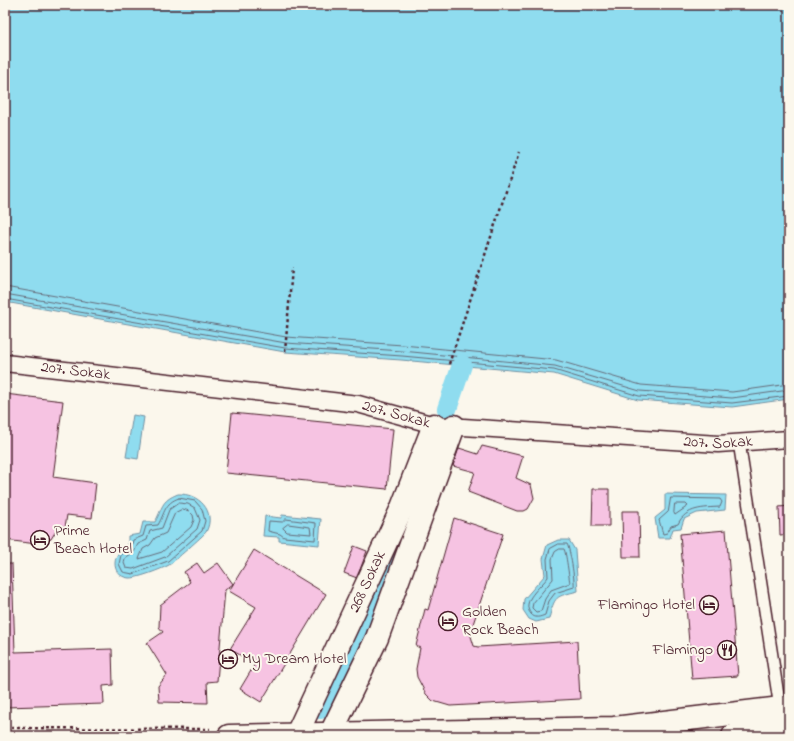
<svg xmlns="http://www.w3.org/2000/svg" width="794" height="741" viewBox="0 0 794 741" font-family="'Indie Flower',sans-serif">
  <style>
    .water { fill: #8fdcef; stroke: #7390a1 }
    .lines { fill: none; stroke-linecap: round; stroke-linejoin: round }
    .shore { stroke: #666b79; stroke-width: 1 }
    .canal { stroke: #8fdcef; stroke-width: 20 }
    .building { fill: #f6c3e2; stroke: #4a1f2b }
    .service-casing { stroke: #4a1f2b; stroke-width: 14 }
    .pedestrian-casing { stroke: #4a1f2b; stroke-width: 19 }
    .minor-casing { stroke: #4a1f2b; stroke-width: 25 }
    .secondary-casing { stroke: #4a1f2b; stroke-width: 25 }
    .path { stroke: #4a1f2b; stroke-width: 2.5; stroke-dasharray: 3 3; stroke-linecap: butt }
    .service { stroke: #fbf7ec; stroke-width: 11 }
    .pedestrian { stroke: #fbf7ec; stroke-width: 16 }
    .minor { stroke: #fbf7ec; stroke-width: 22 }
    .secondary { stroke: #fbf7ec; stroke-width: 22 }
    .labels { text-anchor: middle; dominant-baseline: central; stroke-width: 4; stroke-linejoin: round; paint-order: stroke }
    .street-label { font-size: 16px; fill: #4a1f2b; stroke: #fbf7ec }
    .poi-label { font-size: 16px; fill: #4a1f2b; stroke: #fbf7ec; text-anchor: start }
  </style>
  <rect width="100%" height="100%" fill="#fbf7ec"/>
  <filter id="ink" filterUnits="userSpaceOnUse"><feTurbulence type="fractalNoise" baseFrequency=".025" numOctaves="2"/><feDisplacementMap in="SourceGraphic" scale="8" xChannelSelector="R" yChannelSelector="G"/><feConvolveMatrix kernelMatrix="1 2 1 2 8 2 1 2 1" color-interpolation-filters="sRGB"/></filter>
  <g filter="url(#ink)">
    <!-- water -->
    <path class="water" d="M5 5H789V399L732 407 638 400 554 374 401 360 285 352 5 302Z
      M133 415 144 417 138 459 126 457Z
      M178 494C198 493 217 511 206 532 204 535 172 563 169 565 162 569 136 579 129 578 109 576 112 551 128 546V536L140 534 143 522H155C163 508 160 501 178 494Z
      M665 494 726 495 725 510 697 513 684 519 681 528 673 529 670 538H658L655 518 665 510Z
      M282 515 321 519 319 545 279 541V537L263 536 265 516 281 518Z
      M558 540H569L575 550 578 591C555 597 555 595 549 619L536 622 529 619 523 610 524 599 545 575 543 559 547 545Z"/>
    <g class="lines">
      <!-- shore -->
      <path class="shore" d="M5 287 286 337 403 345 556 360 641 385 732 392 789 384
        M5 294 286 343 402 351 555 366 640 391 732 398 789 390
        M5 299 285 348 402 356 554 370 639 396 732 403 789 396
        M179 498 195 501 202 509 205 521 202 531 168 561 133 574 123 572 119 564 121 555 131 548 133 540 143 536 146 526 158 525C165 513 164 503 179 498Z
        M671 498 720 499 722 502 720 507C704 508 686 507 678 524L671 526 667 533 663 534 659 520 668 512Z
        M179 503 188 504 195 508 200 520 197 529 165 557 133 569 126 568 124 563 125 558 134 552 138 544 147 540 150 531 162 528 169 510Z
        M675 504H686L688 506 675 515 674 513Z
        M183 509 189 511 193 515 194 520 191 527 162 552 139 559 143 549 150 545 155 538 166 533 175 513Z
        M286 519 316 523 315 540 284 537 280 534 268 531 269 521 282 522Z
        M288 524 310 527 311 534 287 532 283 528Z
        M559 544H567C570 549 575 580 574 587L555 593 549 601 545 615C540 617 535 619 531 614 520 601 541 587 548 577L547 559 550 549Z
        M560 549H564C566 552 569 578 570 583L551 590 545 599 541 611 536 612 532 608 533 603 553 579 552 559 555 552Z"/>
      <!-- canal -->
      <path class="canal" d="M447 409 462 365
        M320 709 390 573 396 555"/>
    </g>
    <!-- building -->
    <path class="building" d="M5 394 63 401 53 477 96 483 92 518 67 515 65 527 59 526 51 539 37 544 5 540Z
      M232 413 393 429 387 489 226 473Z
      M482 446 523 456 516 478 531 485 534 498 528 509 524 511H517L468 492 475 472 453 466 459 448 478 454Z
      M593 489H609V526H592Z
      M789 506V534L780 535 779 507Z
      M622 511H639L640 557H623Z
      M454 518 503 534 470 633 474 646 478 647 577 641 580 699 450 706 433 701 426 694 417 677 416 669 420 648 416 646 425 609 428 610Z
      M726 530 738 676 692 679 680 534Z
      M354 546 367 551 357 578 344 573Z
      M254 550 326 594 261 702 240 689 255 664 230 649 256 607 229 591Z
      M197 563 204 573 218 563 233 584 225 590 217 681 207 682 208 703 159 702 158 686 167 675 147 643 163 632 159 627 160 605 190 582 184 572Z
      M5 564H12L15 652 112 649 113 685 103 686 104 704 5 707Z"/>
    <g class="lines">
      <!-- service casing -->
      <g class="service-casing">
        <path id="service" d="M739 442 780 708"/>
      </g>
      <!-- pedestrian casing -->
      <g class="pedestrian-casing">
        <g id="pedestrian">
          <path id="s1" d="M5 363 358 404 434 425 718 444 789 439"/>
        </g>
      </g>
      <!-- minor casing -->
      <g class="minor-casing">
        <g id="minor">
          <path id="s2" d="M296 736 401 510 434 425"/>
          <path d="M326 736 331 733 377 638 454 426"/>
        </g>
      </g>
      <!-- secondary casing -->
      <g class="secondary-casing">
        <path id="secondary" d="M229 736 614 728 789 707
          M733 736 789 729"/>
      </g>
      <!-- path -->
      <path class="path" d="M285 352 292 268
        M449 364 519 152
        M5 728 210 729"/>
      <!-- service -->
      <use href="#service" class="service"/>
      <!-- pedestrian -->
      <use href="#pedestrian" class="pedestrian"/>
      <!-- minor -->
      <use href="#minor" class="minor"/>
      <!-- secondary -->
      <use href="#secondary" class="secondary"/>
    </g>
  </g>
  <!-- icons -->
  <defs>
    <g id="hotel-ring" transform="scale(1)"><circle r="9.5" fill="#fbf7ec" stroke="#4a1f2b" stroke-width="1.5"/><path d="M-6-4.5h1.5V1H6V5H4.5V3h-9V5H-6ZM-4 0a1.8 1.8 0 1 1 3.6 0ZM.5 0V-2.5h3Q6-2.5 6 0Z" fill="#4a1f2b"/></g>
    <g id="restaurant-ring" transform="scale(1)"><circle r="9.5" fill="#fbf7ec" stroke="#4a1f2b" stroke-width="1.5"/><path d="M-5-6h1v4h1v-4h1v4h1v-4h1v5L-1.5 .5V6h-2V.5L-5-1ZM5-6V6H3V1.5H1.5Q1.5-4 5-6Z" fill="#4a1f2b"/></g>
  </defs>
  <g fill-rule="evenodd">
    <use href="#hotel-ring" x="40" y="540"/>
    <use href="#hotel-ring" x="709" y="605"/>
    <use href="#hotel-ring" x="448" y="621"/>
    <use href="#restaurant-ring" x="727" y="650"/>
    <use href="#hotel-ring" x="228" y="659"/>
  </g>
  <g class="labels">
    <!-- street labels -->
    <g class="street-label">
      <text stroke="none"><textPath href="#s1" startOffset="71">207. Sokak</textPath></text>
      <text stroke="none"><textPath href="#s1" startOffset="395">207. Sokak</textPath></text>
      <text stroke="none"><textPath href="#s1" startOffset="719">207. Sokak</textPath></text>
      <text stroke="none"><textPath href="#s2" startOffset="170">268 Sokak</textPath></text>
    </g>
    <!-- poi labels -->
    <g class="poi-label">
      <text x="54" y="531">Prime<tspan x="54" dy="18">Beach Hotel</tspan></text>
      <text x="695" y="605" text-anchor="end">Flamingo Hotel</text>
      <text x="462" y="612">Golden<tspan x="462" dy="18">Rock Beach</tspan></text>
      <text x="713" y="650" text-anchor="end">Flamingo</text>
      <text x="242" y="659">My Dream Hotel</text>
    </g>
  </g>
  <!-- margin -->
  <rect width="794" height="741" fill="none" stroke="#fbf7ec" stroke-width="20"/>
  <rect x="10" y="10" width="774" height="721" fill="none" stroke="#4a1f2b" stroke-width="1.5" filter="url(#ink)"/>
</svg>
